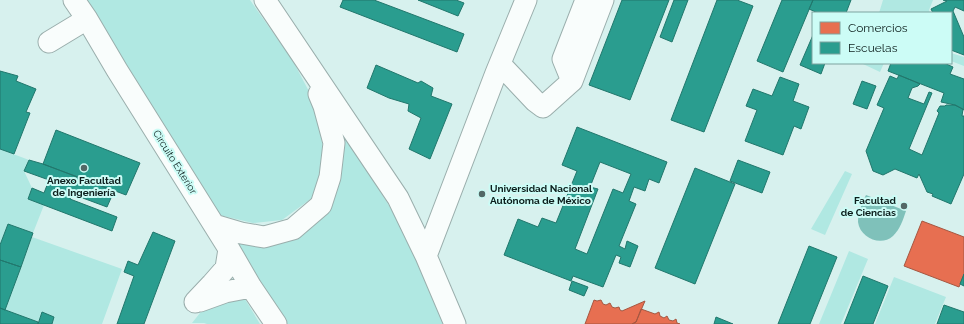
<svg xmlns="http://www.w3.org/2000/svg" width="964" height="324" viewBox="0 0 964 324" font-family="Raleway,sans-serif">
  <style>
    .green { fill: #b0e8e2 }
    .water { fill: #7fc1ba }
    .shops { fill: #e76f51; stroke: #a55741 }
    .schools { fill: #2a9d8f; stroke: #21776c; fill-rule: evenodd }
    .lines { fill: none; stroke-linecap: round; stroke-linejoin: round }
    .minor-casing { stroke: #9aaeac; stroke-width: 23 }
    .minor { stroke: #f9fdfc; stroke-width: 21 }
    .poi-dot { fill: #536866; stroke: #ccfcf6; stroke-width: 1.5 }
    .labels { text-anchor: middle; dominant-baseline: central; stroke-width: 4; stroke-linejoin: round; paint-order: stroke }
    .street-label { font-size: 10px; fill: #0c1e1c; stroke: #ccfcf6 }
    .poi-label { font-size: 10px; font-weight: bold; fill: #0c1e1c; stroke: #ccfcf6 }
  </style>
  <rect width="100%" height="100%" fill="#d7f1ee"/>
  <!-- green -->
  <path class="green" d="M81 0H250L293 61 314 101 325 158 312 198 282 220 253 223 219 215Z
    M883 0H933L929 10 930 13H879Z
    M951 53 964 57V66L951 61Z
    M863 63H884L880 72 863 64Z
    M344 134 393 212 427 277 447 324H284L233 242 260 245 282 243 313 227 333 197Z
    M0 149 29 160 24 171 32 188 28 199 44 205 33 233 8 224 0 245Z
    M845 171 852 174 825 235 811 229Z
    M32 237 122 269 102 324H52L54 317 42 312 38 322 5 310Z
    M849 251 868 259 841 324H819Z
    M894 277 946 297 935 324H875Z
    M242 294 260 324H207L204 323H192L208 303Z"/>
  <!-- water -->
  <path class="water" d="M866 195 906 211C903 220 900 229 893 236 881 247 860 238 858 222 858 212 862 203 866 195Z"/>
  <!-- shops -->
  <path class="shops" d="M922 221 964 237V274L959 287 904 266Z
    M594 300 597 301 601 300 603 304 606 305 610 303 612 307 615 308 619 307 620 310 622 311 645 301 636 322 632 324H585Z
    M641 309 655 314 659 312 660 316 664 318 667 316 669 320 673 321 676 319 677 323 680 324H632L636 322Z"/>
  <!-- schools -->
  <path class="schools" d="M343 0H374L464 34 457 52 340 7Z
    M418 0H456L464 3 458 16Z
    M622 0H669L630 100 589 85Z
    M674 0H688L672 42 660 37Z
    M717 0H737L753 6 704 132 671 120Z
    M782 0H813L783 72 757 61Z
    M813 0H851L846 13H818L809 9Z
    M943 0H964V11L955 7 953 11 964 37V55L951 50V13H933L931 9 947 1Z
    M813 35V63H825L821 74 800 65Z
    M891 63H944L953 67 950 74 964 79V110L955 105 941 102 944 93 888 71Z
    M376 65 418 83 421 81 433 88 431 96 452 104 430 159 409 149 421 118 408 111 409 104 389 98 367 88Z
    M0 71 18 76 16 81 36 89 26 112 30 113 14 154 0 149Z
    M899 75 920 84 918 86 912 88 908 98 924 104 929 92 932 93 909 149 922 155 939 113 937 111 940 106H945L946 105H955L963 109 962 116H964V174L951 204 932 196 933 194 927 192 919 174 917 178 895 169 883 175 873 171 866 151 884 108 877 105 890 76 897 79Z
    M780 77 799 84 793 101 809 107 801 129 794 126 783 155 745 141 757 110 746 106 753 89 772 96Z
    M862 81 876 86 867 109 853 104Z
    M577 127 667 162 659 183 649 179 645 191 634 187 629 201 636 204 619 246 625 249 627 241 638 246 630 267 619 263 621 257 616 255 603 287 573 276 571 281 504 255 518 219 538 227 542 218 556 223 577 171 562 165ZM600 162 631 174 623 193 613 189 587 254 575 249 598 189 590 187Z
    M56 130 140 163 126 195 43 164Z
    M29 160 43 164 114 191 107 207 72 194 70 199 117 217 112 231 28 199 32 188 44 193 49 180 24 171Z
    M738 160 770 172 762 193 730 181Z
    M695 168 735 184 695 284 655 268Z
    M8 224 33 233 21 267 0 260V245Z
    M153 232 175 241 144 324H117L134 276 124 272 128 261 138 265Z
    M809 246 837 257 810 324H778Z
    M0 260 21 267 5 310 0 308Z
    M964 274V286L960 284Z
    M863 276 888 286 873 324H844Z
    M572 281 588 287 584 296 569 290Z
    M944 305 964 312V324H937Z
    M0 308 38 322V324H0Z
    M42 312 54 317 52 324H38Z
    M716 317 733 324H714Z"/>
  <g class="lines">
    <!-- minor casing -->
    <g class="minor-casing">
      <path id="minor" d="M74 0 87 19 117 70 229 249 251 287 276 324
        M265 0 398 198 426 256 455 324
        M49 42 87 19
        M500 64 535 101 543 107 572 81 603 0
        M572 81 563 59 586 0
        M214 225 241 233 264 237 293 229 321 205 330 177 334 143 324 106 319 94
        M426 256 496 73 526 0
        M200 301 225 292 251 287
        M195 302 212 284 226 268 229 249"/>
    </g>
    <!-- minor -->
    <use href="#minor" class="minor"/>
  </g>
  <!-- markers -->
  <g class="poi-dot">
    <circle cx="84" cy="168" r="4"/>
    <circle cx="482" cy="194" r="4"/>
    <circle cx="904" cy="206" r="4"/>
  </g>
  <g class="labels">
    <!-- street labels -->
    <g class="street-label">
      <text transform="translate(175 162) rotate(58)">Circuito Exterior</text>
    </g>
    <!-- poi labels -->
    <g class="poi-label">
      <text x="84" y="180">Anexo Facultad<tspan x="84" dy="12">de Ingeniería</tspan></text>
      <text x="490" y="188" text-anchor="start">Universidad Nacional<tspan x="490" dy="12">Autónoma de México</tspan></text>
      <text x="896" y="200" text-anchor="end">Facultad<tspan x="896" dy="12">de Ciencias</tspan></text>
    </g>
  </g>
  <!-- legend -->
  <rect x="812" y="12" width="140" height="52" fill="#ccfcf6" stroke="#7fa39f"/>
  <rect x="820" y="22" width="20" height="12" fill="#e76f51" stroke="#7fa39f"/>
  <text x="848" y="32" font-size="12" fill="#0c1e1c">Comercios</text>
  <rect x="820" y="42" width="20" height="12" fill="#2a9d8f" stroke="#7fa39f"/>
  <text x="848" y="52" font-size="12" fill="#0c1e1c">Escuelas</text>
</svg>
